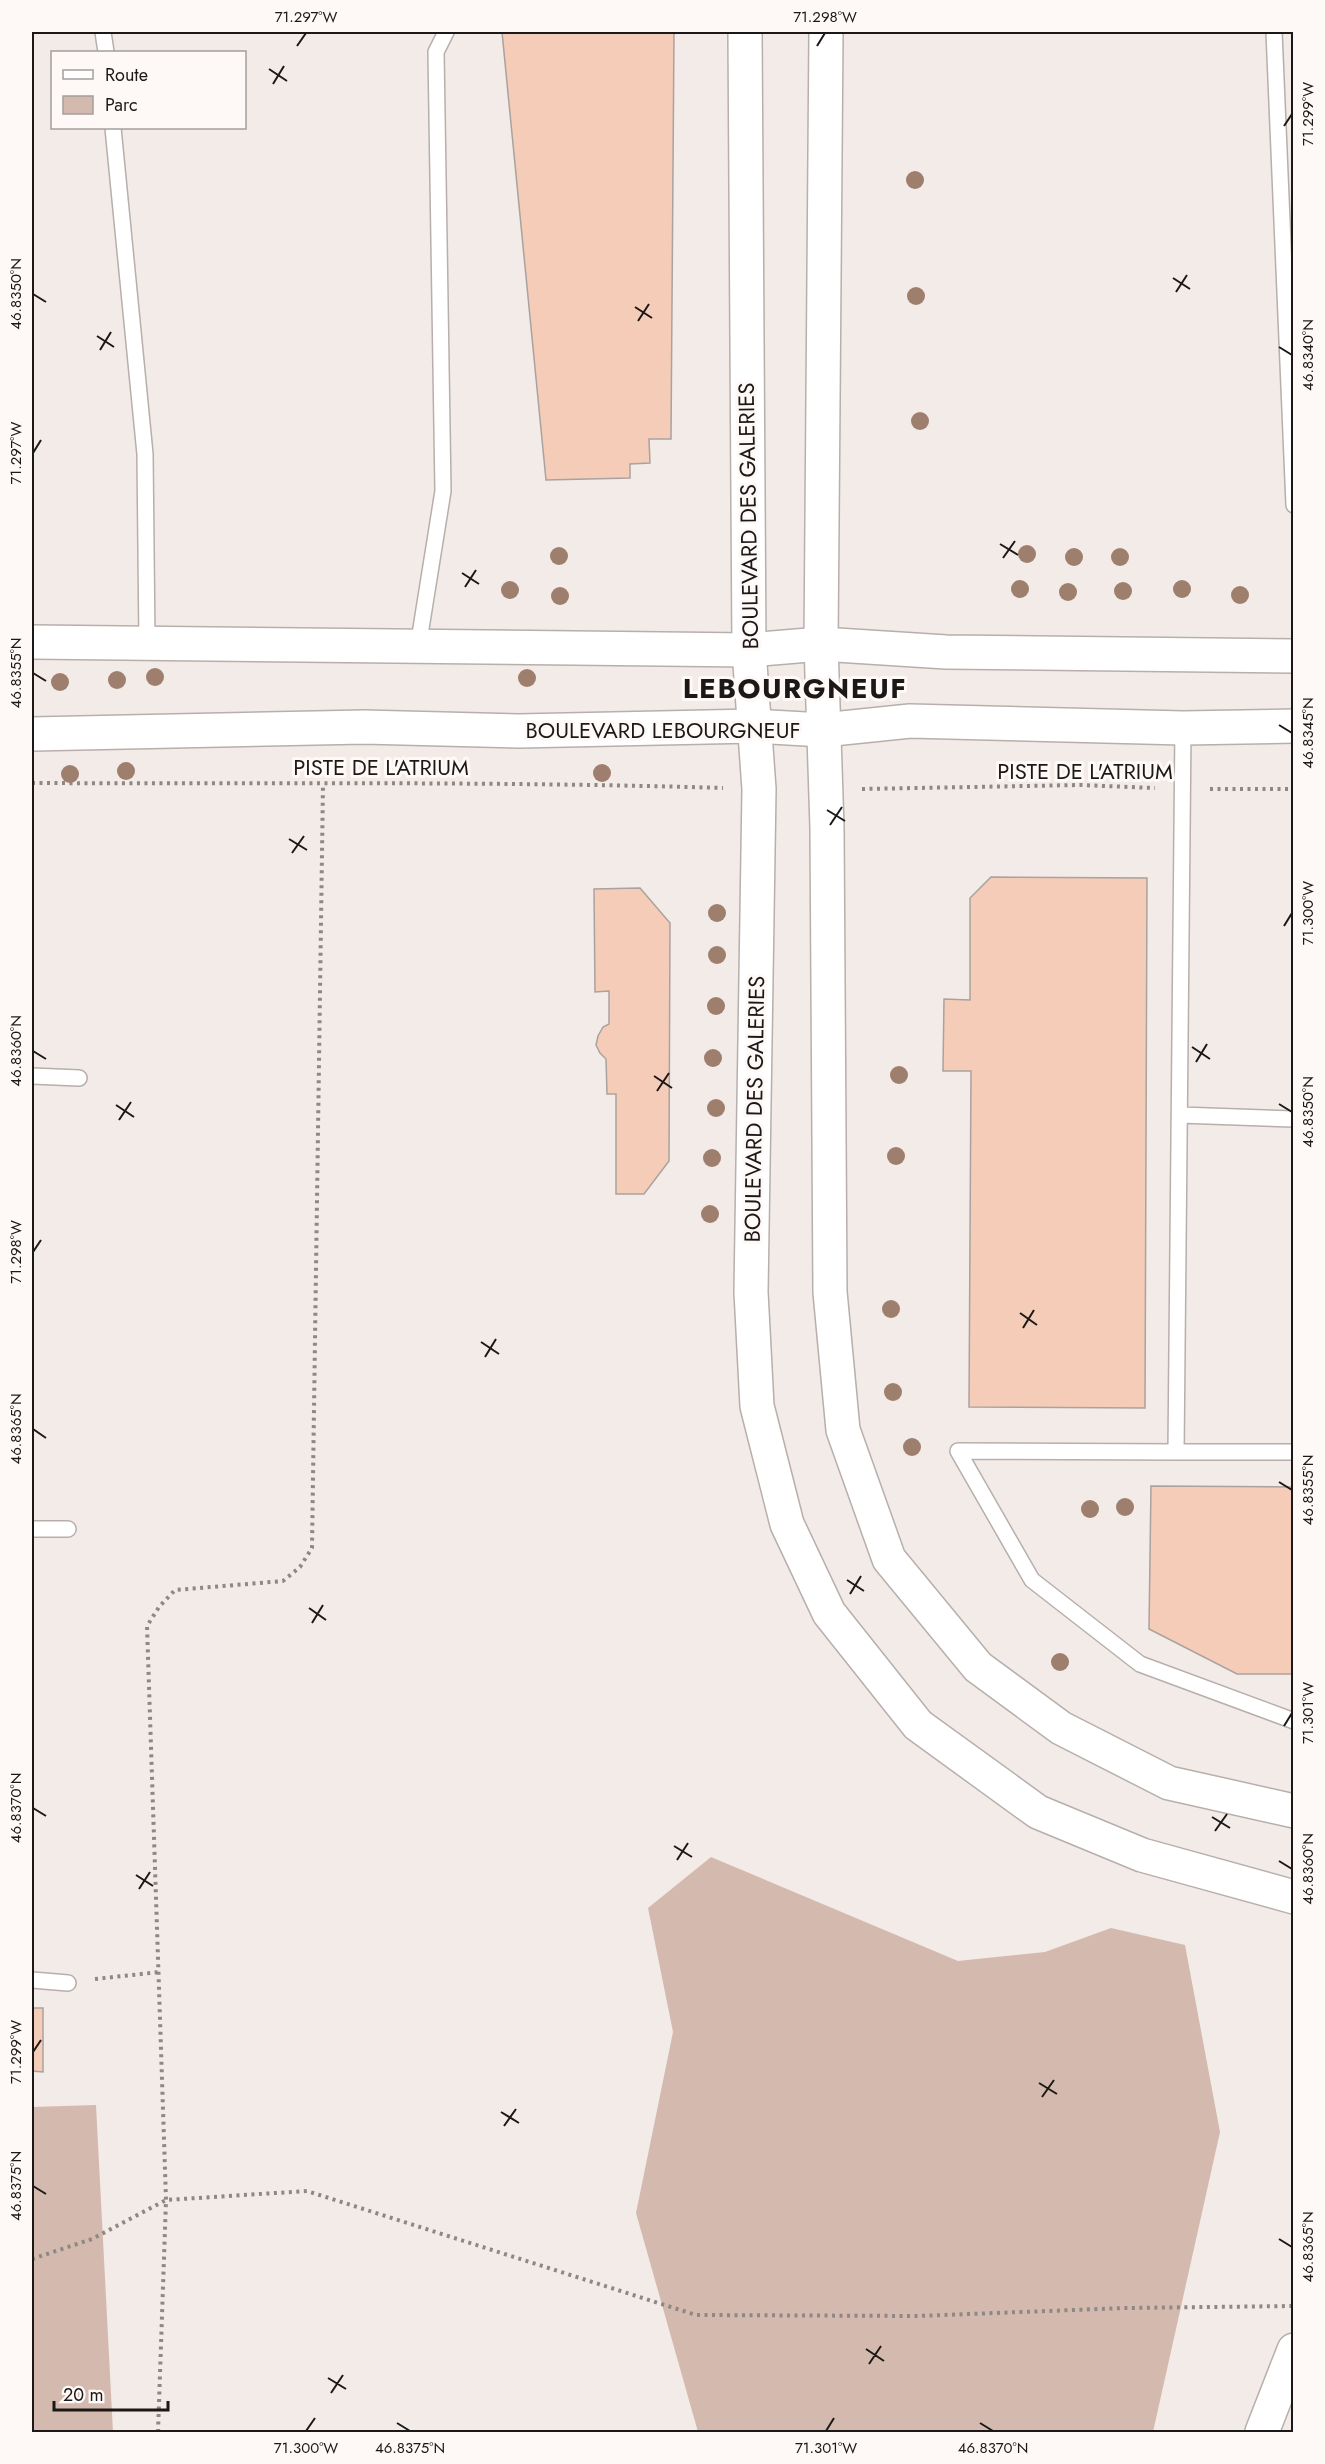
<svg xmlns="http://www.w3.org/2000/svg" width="1325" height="2464" viewBox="0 0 1325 2464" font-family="Jost,sans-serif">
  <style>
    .green { fill: #d4baae }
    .building { fill: #f5ccb8; stroke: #a9a29e; stroke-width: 1.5 }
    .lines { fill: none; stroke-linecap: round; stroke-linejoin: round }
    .service-casing { stroke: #b7afac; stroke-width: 18 }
    .tertiary-casing { stroke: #b7afac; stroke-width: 36 }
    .secondary-casing { stroke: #b7afac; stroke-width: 36 }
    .path { stroke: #8d8885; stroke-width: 4; stroke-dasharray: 3 4.5; stroke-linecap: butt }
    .service { stroke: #fff; stroke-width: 15 }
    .tertiary { stroke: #fff; stroke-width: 33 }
    .secondary { stroke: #fff; stroke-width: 33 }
    .tree { fill: #9e7e6c }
    .ticks { fill: none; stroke: #1b1817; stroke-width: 2 }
    .labels { text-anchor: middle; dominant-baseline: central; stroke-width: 6; stroke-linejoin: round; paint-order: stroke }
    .street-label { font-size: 22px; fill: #1b1817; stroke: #fef9f7 }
    .district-label { font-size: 28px; font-weight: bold; letter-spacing: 1.5px; fill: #1b1817; stroke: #fef9f7 }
    .neatline { fill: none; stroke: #1b1817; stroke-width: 2 }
    .ticks-label { font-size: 15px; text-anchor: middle; fill: #1b1817 }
  </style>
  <rect width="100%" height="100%" fill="#f3ebe7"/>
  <!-- green -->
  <path class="green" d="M711 1857 958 1961 1045 1952 1111 1928 1185 1945 1220 2132 1153 2432H698L636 2213 673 2032 648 1908Z
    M96 2105 113 2432H32V2107Z"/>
  <!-- building -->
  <path class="building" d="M502 32H674L671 439H649L650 463 630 464V478L546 480Z
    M991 877 1147 878 1145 1408 969 1407 971 1071H943L944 999 970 1000V898Z
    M640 888 670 923 669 1161 644 1194H616V1094H607L606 1059 600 1053 596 1045 598 1036 603 1027 609 1024V991L595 992 594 889Z
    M1151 1486 1294 1487V1674H1237L1149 1629Z
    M32 2008H43V2072L32 2071Z"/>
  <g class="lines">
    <!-- service casing -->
    <g class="service-casing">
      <path id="service" d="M103 32 106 52
        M1274 32 1294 505
        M113 128 145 454 147 643
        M418 647 443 491 436 52 446 32
        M1183 728 1176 1452H1294
        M32 1076 79 1078
        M1180 1115 1294 1119
        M1176 1452 958 1451 1032 1580 1140 1664 1294 1721
        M32 1529H68
        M32 1980 68 1983"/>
    </g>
    <!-- tertiary casing -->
    <g class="tertiary-casing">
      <path id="tertiary" d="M745 32 749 650 759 789 751 1292 757 1406 787 1524 829 1613 918 1725 1038 1812 1142 1855 1294 1897
        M826 32 821 644 827 828 830 1292 843 1430 889 1559 978 1667 1061 1728 1169 1783 1294 1811
        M1262 2432 1294 2350"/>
    </g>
    <!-- secondary casing -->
    <g class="secondary-casing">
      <path id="secondary" d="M32 642 749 650 821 644 946 652 1294 656
        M32 734 364 727 519 731 754 726 823 730 910 721 1183 728 1294 726"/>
    </g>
    <!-- path -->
    <path class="path" d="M32 783C262 784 492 781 723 788
      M862 789 1080 785 1155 788
      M1210 789H1294
      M95 1979 160 1972
      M32 2259 92 2239 166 2200 307 2191 696 2315 918 2316 1125 2308 1294 2306
      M158 2432 166 2200 147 1626 159 1607 175 1590 283 1581 300 1567 312 1548 323 784"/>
    <!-- service -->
    <use href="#service" class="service"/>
    <!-- tertiary -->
    <use href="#tertiary" class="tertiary"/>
    <!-- secondary -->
    <use href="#secondary" class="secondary"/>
  </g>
  <!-- trees -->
  <g class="tree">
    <circle cx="915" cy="180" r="9"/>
    <circle cx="916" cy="296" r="9"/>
    <circle cx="920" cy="421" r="9"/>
    <circle cx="1027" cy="554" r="9"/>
    <circle cx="559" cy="556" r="9"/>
    <circle cx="1074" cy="557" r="9"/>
    <circle cx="1120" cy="557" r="9"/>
    <circle cx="1020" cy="589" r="9"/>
    <circle cx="1182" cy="589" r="9"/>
    <circle cx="510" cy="590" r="9"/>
    <circle cx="1123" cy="591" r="9"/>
    <circle cx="1068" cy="592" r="9"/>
    <circle cx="1240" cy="595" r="9"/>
    <circle cx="560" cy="596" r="9"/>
    <circle cx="155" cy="677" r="9"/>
    <circle cx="527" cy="678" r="9"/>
    <circle cx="117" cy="680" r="9"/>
    <circle cx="60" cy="682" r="9"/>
    <circle cx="126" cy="771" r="9"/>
    <circle cx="602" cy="773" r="9"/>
    <circle cx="70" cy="774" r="9"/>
    <circle cx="717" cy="913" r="9"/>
    <circle cx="717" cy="955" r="9"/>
    <circle cx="716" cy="1006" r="9"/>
    <circle cx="713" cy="1058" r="9"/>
    <circle cx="899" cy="1075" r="9"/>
    <circle cx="716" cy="1108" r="9"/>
    <circle cx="896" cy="1156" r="9"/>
    <circle cx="712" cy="1158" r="9"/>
    <circle cx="710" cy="1214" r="9"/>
    <circle cx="891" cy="1309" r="9"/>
    <circle cx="893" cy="1392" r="9"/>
    <circle cx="912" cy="1447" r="9"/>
    <circle cx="1125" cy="1507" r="9"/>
    <circle cx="1090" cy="1509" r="9"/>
    <circle cx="1060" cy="1662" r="9"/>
  </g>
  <!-- ticks -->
  <path class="ticks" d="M297 46 306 33M817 46 825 33M269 69 287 81M273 84 284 66M1284 126 1292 114M1173 278 1190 289M1176 292 1187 275M33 294 46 302M635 307 652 318M638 321 649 304M97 336 114 347M1279 347 1292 355M100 350 111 332M33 453 41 440M1000 544 1018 555M1003 558 1015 541M462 573 479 584M465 587 476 570M33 673 46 681M1279 725 1292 733M827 810 845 821M830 825 842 807M289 839 307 850M292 853 304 836M1284 926 1292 913M1192 1047 1210 1059M33 1051 46 1059M1196 1062 1207 1044M654 1076 672 1088M657 1091 669 1073M1279 1104 1292 1112M116 1105 134 1117M119 1120 131 1102M33 1252 41 1240M1020 1313 1037 1325M1023 1328 1034 1310M481 1342 499 1354M485 1357 496 1339M33 1429 46 1438M1279 1482 1292 1490M847 1580 864 1591M850 1594 861 1576M309 1608 326 1620M312 1623 323 1605M1284 1726 1292 1713M33 1808 46 1816M1212 1817 1230 1828M1215 1831 1227 1814M674 1846 692 1857M677 1860 688 1843M1279 1861 1292 1869M136 1875 153 1886M139 1889 150 1872M33 2052 41 2040M1039 2083 1057 2094M1042 2097 1054 2080M501 2112 519 2123M504 2126 516 2109M33 2186 46 2194M1279 2239 1292 2247M866 2349 884 2361M869 2364 881 2346M328 2378 346 2389M331 2393 343 2375M397 2423 410 2431M980 2423 993 2431M306 2431 315 2418M826 2431 834 2418"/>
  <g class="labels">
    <!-- street labels -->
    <g class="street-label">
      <text transform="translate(748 516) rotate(-91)">BOULEVARD DES GALERIES</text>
      <text x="663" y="730">BOULEVARD LEBOURGNEUF</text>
      <text x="381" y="767">PISTE DE L'ATRIUM</text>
      <text x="1085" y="771">PISTE DE L'ATRIUM</text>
      <text transform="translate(754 1109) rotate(-89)">BOULEVARD DES GALERIES</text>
    </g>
    <!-- district labels -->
    <g class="district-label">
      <text x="795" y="688">LEBOURGNEUF</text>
    </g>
  </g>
  <!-- border -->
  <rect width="1325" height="2464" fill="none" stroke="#fef9f7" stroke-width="66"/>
  <!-- legend -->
  <rect x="51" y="51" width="195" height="78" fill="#fef9f7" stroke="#a39f9d" stroke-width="1.5"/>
  <rect x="63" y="70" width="30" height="9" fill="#ffffff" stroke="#a39f9d" stroke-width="1.5"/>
  <text x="105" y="81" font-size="18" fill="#1b1817">Route</text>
  <rect x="63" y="96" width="30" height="18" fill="#d4baae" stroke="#a39f9d" stroke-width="1.5"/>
  <text x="105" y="111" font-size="18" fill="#1b1817">Parc</text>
  <!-- scale -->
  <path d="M54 2401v9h114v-9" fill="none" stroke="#1b1817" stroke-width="3"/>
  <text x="63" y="2401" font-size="18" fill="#1b1817" stroke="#fef9f7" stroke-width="4.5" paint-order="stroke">20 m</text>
  <rect x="33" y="33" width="1259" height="2398" class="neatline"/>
  <g class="ticks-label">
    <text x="306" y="22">71.297°W</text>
    <text x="825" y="22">71.298°W</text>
    <text transform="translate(1308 114) rotate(-90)" y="5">71.299°W</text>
    <text transform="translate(16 294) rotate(-90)" y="5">46.8350°N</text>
    <text transform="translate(1308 355) rotate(-90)" y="5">46.8340°N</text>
    <text transform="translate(16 453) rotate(-90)" y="5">71.297°W</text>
    <text transform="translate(16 673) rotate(-90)" y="5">46.8355°N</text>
    <text transform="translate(1308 733) rotate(-90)" y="5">46.8345°N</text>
    <text transform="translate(1308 913) rotate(-90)" y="5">71.300°W</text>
    <text transform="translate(16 1051) rotate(-90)" y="5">46.8360°N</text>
    <text transform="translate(1308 1112) rotate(-90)" y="5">46.8350°N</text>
    <text transform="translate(16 1252) rotate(-90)" y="5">71.298°W</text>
    <text transform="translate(16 1429) rotate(-90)" y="5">46.8365°N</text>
    <text transform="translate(1308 1490) rotate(-90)" y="5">46.8355°N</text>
    <text transform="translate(1308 1713) rotate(-90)" y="5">71.301°W</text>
    <text transform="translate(16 1808) rotate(-90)" y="5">46.8370°N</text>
    <text transform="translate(1308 1869) rotate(-90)" y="5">46.8360°N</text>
    <text transform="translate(16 2052) rotate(-90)" y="5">71.299°W</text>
    <text transform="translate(16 2186) rotate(-90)" y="5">46.8375°N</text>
    <text transform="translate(1308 2247) rotate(-90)" y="5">46.8365°N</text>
    <text x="306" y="2453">71.300°W</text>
    <text x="410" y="2453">46.8375°N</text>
    <text x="826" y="2453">71.301°W</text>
    <text x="993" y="2453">46.8370°N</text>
  </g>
</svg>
